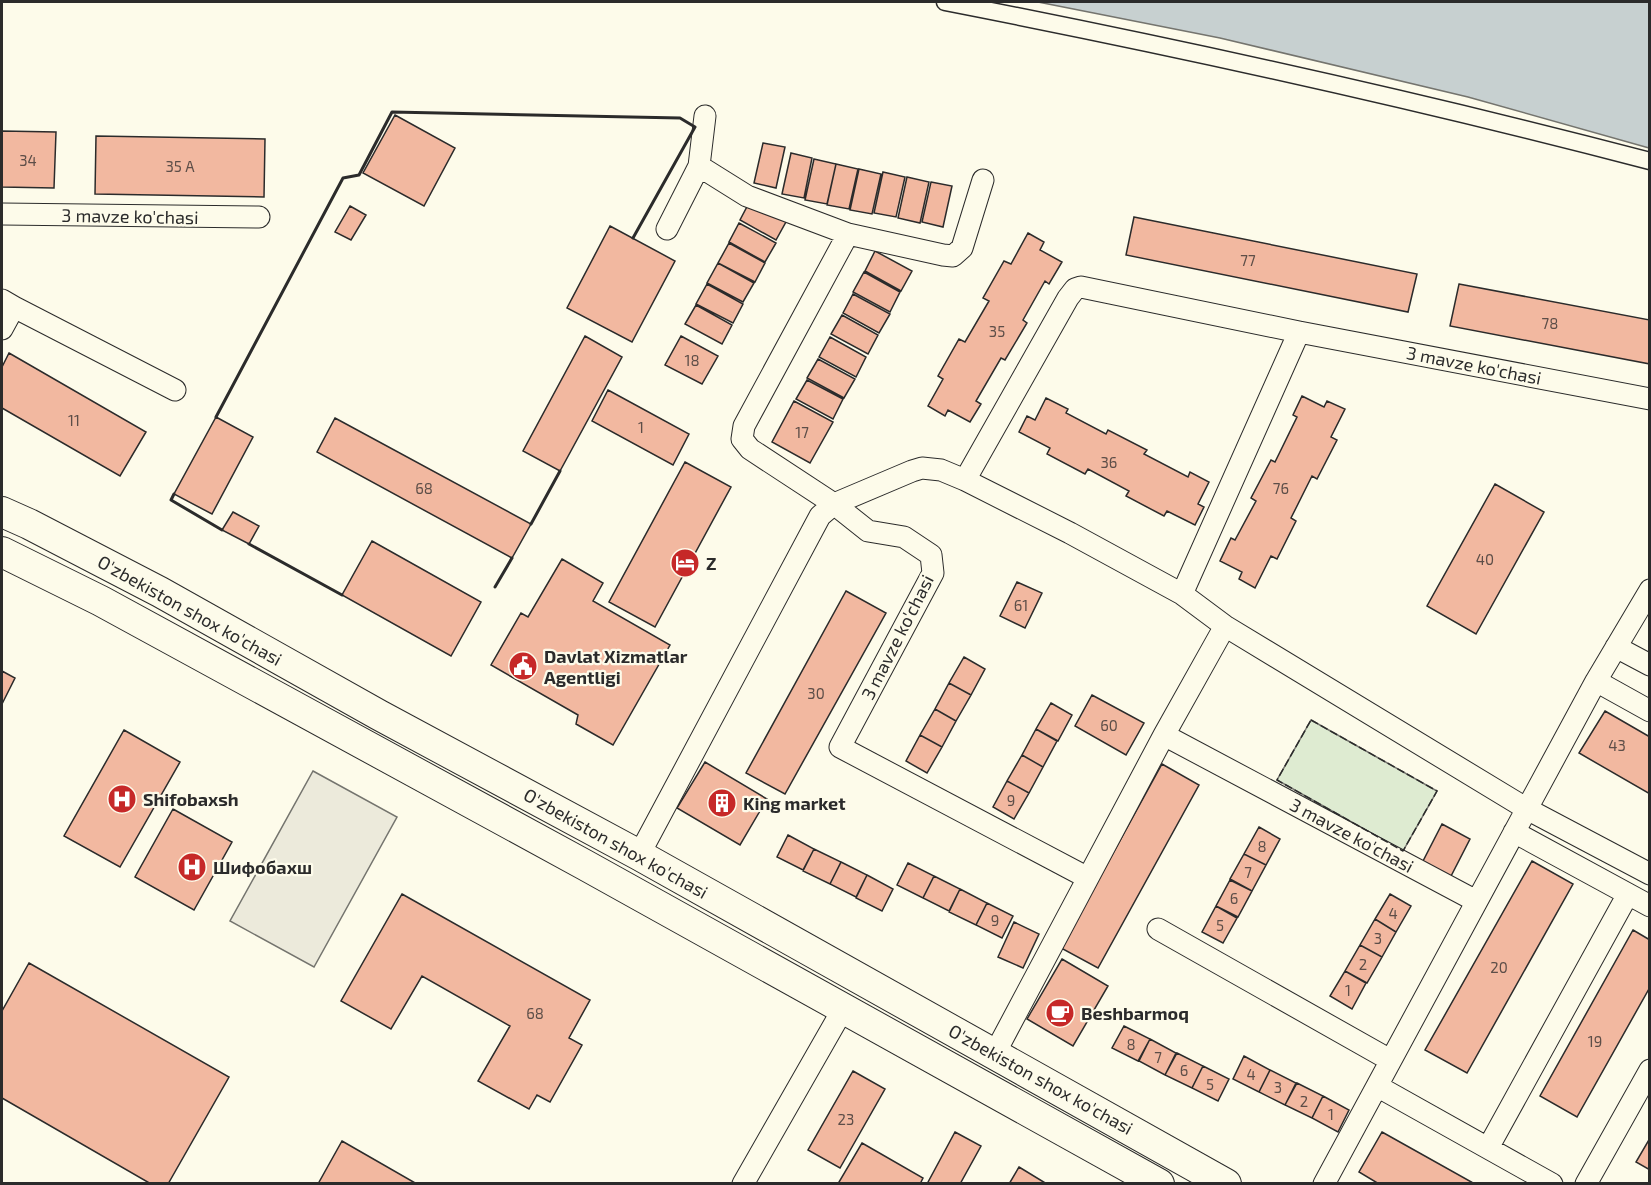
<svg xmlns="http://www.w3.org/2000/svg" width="1651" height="1185" viewBox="0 0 1651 1185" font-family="'Exo 2',sans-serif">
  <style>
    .green { fill: #deebd1; stroke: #74746e; stroke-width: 1.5 }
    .parking { fill: #eceadb; stroke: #74746e; stroke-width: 1.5 }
    .water { fill: #c7d0d0; stroke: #74746e; stroke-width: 1.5 }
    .building { fill: #f2b8a0; stroke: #2b2b2b; stroke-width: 1.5 }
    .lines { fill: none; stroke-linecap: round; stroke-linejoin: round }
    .pedestrian-casing { stroke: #2b2b2b; stroke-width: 19 }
    .minor-casing { stroke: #2b2b2b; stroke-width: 23 }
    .secondary-casing { stroke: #2b2b2b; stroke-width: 32 }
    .pedestrian { stroke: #fdfbea; stroke-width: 16 }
    .minor { stroke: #fdfbea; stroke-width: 21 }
    .secondary { stroke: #fdfbea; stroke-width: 30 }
    .fence { stroke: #2b2b2b; stroke-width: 1.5; stroke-dasharray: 8 3; stroke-linecap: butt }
    .wall { stroke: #2b2b2b; stroke-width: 3 }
    .labels { text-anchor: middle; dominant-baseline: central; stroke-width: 4.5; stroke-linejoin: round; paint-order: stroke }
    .number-label { font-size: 15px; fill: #5d4e48 }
    .street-label { font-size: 18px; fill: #2b2b2b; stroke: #fdfbea }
    .poi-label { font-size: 18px; font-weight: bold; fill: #2b2b2b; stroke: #fdfbea; text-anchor: start }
  </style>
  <rect width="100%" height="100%" fill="#fdfbea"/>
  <!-- green -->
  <path class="green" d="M1311 720 1437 791 1403 851 1277 780Z"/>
  <!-- parking -->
  <path class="parking" d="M313 771 397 817 314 967 230 921Z"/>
  <!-- water -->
  <path class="water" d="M1038 2H1649V148L1468 97 1220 38Z"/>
  <!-- building -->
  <path class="building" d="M395 115 455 148 424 206 363 173Z
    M2 131 56 132 54 188 2 187Z
    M96 136 265 139 264 197 95 194Z
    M763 143 785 147 776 188 754 183Z
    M791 153 812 158 804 198 782 194Z
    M814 159 836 164 827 204 805 200Z
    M836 164 858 169 849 209 827 205Z
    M859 169 881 174 872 214 850 210Z
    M883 172 905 177 896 217 874 213Z
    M907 177 929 182 920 223 898 218Z
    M931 182 952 186 943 227 922 222Z
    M750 201 787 220 776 240 740 220Z
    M350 206 366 215 351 240 335 232Z
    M1134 217 1417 274 1408 312 1126 255Z
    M739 223 776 243 765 262 729 242Z
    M610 226 675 261 632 342 567 308Z
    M1028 233 1044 242 1040 250 1062 262 1049 284 1045 281 1023 320 1027 323 1005 360 1001 358 976 401 981 404 970 422 948 410 945 416 928 406 943 379 938 376 959 339 965 342 989 301 983 298 1004 261 1011 264Z
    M729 243 765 263 755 282 718 263Z
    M875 251 912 271 901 291 865 271Z
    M718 263 754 283 743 302 707 283Z
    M864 272 900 292 890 312 853 292Z
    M707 284 743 304 733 323 696 304Z
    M1459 284 1650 320V364L1450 326Z
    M853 294 890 314 879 333 843 313Z
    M696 305 732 325 722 344 685 324Z
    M842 315 878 335 868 354 831 334Z
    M585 336 622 357 560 471 523 451Z
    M681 336 718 356 702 384 665 365Z
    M830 337 866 357 856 377 819 357Z
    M9 353 146 432 120 476 2 408V367Z
    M818 359 855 379 844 398 807 378Z
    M807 380 843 399 833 419 796 399Z
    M608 390 689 434 673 465 592 421Z
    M1302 396 1324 407 1327 401 1345 409 1331 437 1337 440 1317 479 1312 476 1291 518 1296 521 1277 559 1271 556 1255 588 1239 579 1242 572 1220 561 1231 538 1235 540 1256 501 1251 498 1271 460 1275 462 1297 417 1293 415Z
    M1046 398 1068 409 1066 413 1106 434 1108 430 1147 450 1144 454 1188 477 1190 472 1209 482 1198 504 1204 507 1195 525 1167 511 1164 516 1126 496 1129 491 1088 469 1085 474 1047 454 1050 448 1019 432 1027 416 1035 420Z
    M794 401 833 422 810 463 772 442Z
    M216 417 253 437 212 514 174 494Z
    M335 418 531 524 512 558 317 452Z
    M685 462 731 487 655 627 609 602Z
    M1495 484 1544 512 1476 634 1427 606Z
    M233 512 259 526 249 544 222 530Z
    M372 541 481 602 451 656 342 595Z
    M562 559 603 583 593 601 670 645 613 745 576 724 578 715 491 665 521 613 528 617Z
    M1017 582 1042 593 1025 628 1000 616Z
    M846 591 886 613 785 794 746 773Z
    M964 657 985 669 971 695 949 683Z
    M2 671 15 678 2 704Z
    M949 683 971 695 956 721 935 709Z
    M1092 695 1144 723 1126 755 1075 726Z
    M1051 703 1072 715 1058 741 1036 729Z
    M935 709 956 721 942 747 920 735Z
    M1605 711 1650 737V794L1579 753Z
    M1036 729 1057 741 1043 767 1022 755Z
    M124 730 180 762 120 867 64 836Z
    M920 735 942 747 927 773 906 761Z
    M1022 755 1043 767 1029 793 1007 781Z
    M705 762 767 799 740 845 677 808Z
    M1162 764 1199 785 1098 968 1061 948Z
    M1007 781 1029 793 1014 819 993 807Z
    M173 809 232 842 194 910 135 877Z
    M1442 824 1470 839 1449 880 1421 865Z
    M1259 827 1280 839 1266 865 1244 854Z
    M788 835 814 849 803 870 777 857Z
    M814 849 841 862 830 884 803 871Z
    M1244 854 1266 865 1252 891 1230 879Z
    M1532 861 1573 884 1467 1073 1425 1050Z
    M841 862 867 875 856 897 830 884Z
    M908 863 934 876 923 898 897 885Z
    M867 875 893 889 882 911 856 898Z
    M934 876 960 889 949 911 923 898Z
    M1230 880 1252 891 1238 917 1216 906Z
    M960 889 987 903 976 925 949 912Z
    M402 894 590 1000 569 1038 582 1045 550 1102 537 1095 529 1109 478 1081 510 1026 422 976 391 1029 341 1001Z
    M1390 894 1411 906 1396 932 1375 919Z
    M987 903 1013 916 1002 938 976 925Z
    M1216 906 1237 918 1223 943 1202 932Z
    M1375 919 1396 932 1382 957 1360 945Z
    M1014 922 1039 934 1023 968 998 957Z
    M1633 930 1650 940V987L1577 1117 1540 1096Z
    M1360 945 1382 957 1367 983 1345 971Z
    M1062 959 1108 986 1073 1046 1027 1019Z
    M29 963 229 1077 168 1184H151L2 1098V1011Z
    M1345 971 1366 983 1352 1009 1330 996Z
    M1124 1026 1150 1039 1138 1061 1112 1048Z
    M1150 1039 1176 1053 1165 1075 1139 1061Z
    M1177 1053 1203 1066 1192 1088 1165 1075Z
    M1244 1056 1270 1070 1259 1092 1233 1079Z
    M1203 1066 1229 1079 1218 1101 1192 1088Z
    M1270 1070 1296 1083 1285 1105 1259 1092Z
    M853 1071 885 1089 840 1168 808 1150Z
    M1297 1083 1323 1096 1312 1118 1285 1105Z
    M1323 1096 1349 1110 1338 1132 1312 1118Z
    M955 1132 981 1146 960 1184H927Z
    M1382 1132 1475 1184H1379L1359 1172Z
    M1650 1138V1170L1636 1162Z
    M342 1141 417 1184H318Z
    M862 1143 923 1178 920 1184H842L839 1182Z
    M1019 1167 1047 1184H1009Z"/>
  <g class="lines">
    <!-- pedestrian casing -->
    <g class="pedestrian-casing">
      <path id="pedestrian" d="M945 2C1181 48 1417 100 1650 161"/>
    </g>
    <!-- minor casing -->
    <g class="minor-casing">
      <path id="minor" d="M705 116 699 166 747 196 848 234
        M983 180 962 248 953 256 943 255 848 234 744 426 742 439 750 449 834 504 868 531 904 537 931 555 933 573 840 747 1088 878
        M2 214 259 217
        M667 229 699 166
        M14 307 175 390
        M2 329 14 307 2 300
        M965 480 1068 298 1075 289 1081 287 1299 332 1650 399
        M1182 594 1299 332
        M1616 647 1650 665
        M1596 681 1650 711
        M1164 735 1476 901
        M1514 832 1650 906
        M639 855 820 516 834 504 912 471 922 468 941 470 965 480 1070 533 1182 594 1225 626 1527 809 1650 874
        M1158 929 1390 1060
        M995 1053 1164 735 1225 626
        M1377 1086 1552 1184
        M1488 1148 1628 894
        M743 1184 843 1009
        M1324 1184 1596 681 1650 590
        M1586 1184 1650 1070"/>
    </g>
    <!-- secondary casing -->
    <g class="secondary-casing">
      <path id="secondary" d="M2 512 29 524 160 592 379 715 639 855 1226 1184
        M2 552 101 601 585 865 1159 1184"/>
    </g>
    <!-- pedestrian -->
    <use href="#pedestrian" class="pedestrian"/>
    <!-- minor -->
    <use href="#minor" class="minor"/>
    <!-- secondary -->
    <use href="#secondary" class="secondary"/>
    <!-- fence -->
    <path class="fence" d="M1311 720 1437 791 1403 851 1277 780Z"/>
    <!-- wall -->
    <path class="wall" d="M216 417 343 178 359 175 392 112 680 118 695 127 633 238
      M174 494 171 500 222 530
      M531 524 560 471
      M249 544 342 595
      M495 587 512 558"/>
  </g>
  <!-- icons -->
  <defs>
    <g id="hotel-disc" transform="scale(1.5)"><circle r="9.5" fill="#c62828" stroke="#fdfbea"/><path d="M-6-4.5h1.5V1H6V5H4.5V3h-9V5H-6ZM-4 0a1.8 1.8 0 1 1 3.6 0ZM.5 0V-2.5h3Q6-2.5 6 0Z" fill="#fff"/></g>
    <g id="civic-disc" transform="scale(1.5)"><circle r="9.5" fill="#c62828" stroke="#fdfbea"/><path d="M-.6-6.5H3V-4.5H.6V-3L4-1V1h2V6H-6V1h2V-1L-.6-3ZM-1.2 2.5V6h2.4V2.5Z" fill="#fff"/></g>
    <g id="hospital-disc" transform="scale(1.5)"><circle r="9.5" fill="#c62828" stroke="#fdfbea"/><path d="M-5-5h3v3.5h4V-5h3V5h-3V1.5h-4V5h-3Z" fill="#fff"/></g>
    <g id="building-disc" transform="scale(1.5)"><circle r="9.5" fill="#c62828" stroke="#fdfbea"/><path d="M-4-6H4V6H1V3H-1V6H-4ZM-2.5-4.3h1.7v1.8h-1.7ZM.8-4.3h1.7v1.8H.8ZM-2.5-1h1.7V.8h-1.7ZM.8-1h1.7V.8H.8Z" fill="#fff"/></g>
    <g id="cafe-disc" transform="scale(1.5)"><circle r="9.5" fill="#c62828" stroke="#fdfbea"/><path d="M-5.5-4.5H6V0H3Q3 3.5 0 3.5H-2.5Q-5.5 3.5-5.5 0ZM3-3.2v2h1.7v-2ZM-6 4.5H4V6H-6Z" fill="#fff"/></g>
  </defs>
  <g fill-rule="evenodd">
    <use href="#hotel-disc" x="685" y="563"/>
    <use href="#civic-disc" x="523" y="666"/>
    <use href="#hospital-disc" x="122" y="799"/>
    <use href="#building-disc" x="722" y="803"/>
    <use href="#hospital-disc" x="192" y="867"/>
    <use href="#cafe-disc" x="1060" y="1013"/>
  </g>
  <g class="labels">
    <!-- number labels -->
    <g class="number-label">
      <text x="28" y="160">34</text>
      <text x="180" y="166">35 А</text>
      <text x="1248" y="260">77</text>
      <text x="1550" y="323">78</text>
      <text x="997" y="331">35</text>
      <text x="692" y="360">18</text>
      <text x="74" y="420">11</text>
      <text x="641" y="427">1</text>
      <text x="802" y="432">17</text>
      <text x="1109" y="462">36</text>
      <text x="424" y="488">68</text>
      <text x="1281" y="488">76</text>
      <text x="1485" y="559">40</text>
      <text x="1021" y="605">61</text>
      <text x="816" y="693">30</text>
      <text x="1109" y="725">60</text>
      <text x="1617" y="745">43</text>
      <text x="1011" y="800">9</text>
      <text x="1262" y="846">8</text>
      <text x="1248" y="872">7</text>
      <text x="1234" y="898">6</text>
      <text x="1393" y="913">4</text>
      <text x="995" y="920">9</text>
      <text x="1220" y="925">5</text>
      <text x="1378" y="938">3</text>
      <text x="1363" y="964">2</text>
      <text x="1499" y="967">20</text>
      <text x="1348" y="990">1</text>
      <text x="535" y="1013">68</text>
      <text x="1595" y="1041">19</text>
      <text x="1131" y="1044">8</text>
      <text x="1158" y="1057">7</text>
      <text x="1184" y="1070">6</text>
      <text x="1251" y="1074">4</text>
      <text x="1210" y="1084">5</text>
      <text x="1278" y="1087">3</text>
      <text x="1304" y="1101">2</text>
      <text x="1331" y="1114">1</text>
      <text x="846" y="1119">23</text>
    </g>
    <!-- street labels -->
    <g class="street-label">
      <text transform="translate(130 216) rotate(1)">3 mavze ko'chasi</text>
      <text transform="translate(1474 365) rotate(11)">3 mavze ko'chasi</text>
      <text transform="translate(190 610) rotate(29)">O'zbekiston shox ko'chasi</text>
      <text transform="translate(897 637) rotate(-63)">3 mavze ko'chasi</text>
      <text transform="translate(1352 835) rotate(28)">3 mavze ko'chasi</text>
      <text transform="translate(616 843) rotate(29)">O'zbekiston shox ko'chasi</text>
      <text transform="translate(1041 1079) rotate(29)">O'zbekiston shox ko'chasi</text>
    </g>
    <!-- poi labels -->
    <g class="poi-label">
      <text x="706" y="563">Z</text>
      <text x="544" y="656">Davlat Xizmatlar<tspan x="544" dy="21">Agentligi</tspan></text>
      <text x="143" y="799">Shifobaxsh</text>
      <text x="743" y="803">King market</text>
      <text x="213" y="867">Шифобахш</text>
      <text x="1081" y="1013">Beshbarmoq</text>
    </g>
  </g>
  <!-- border -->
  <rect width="1651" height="1185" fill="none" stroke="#2b2b2b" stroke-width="6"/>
</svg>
